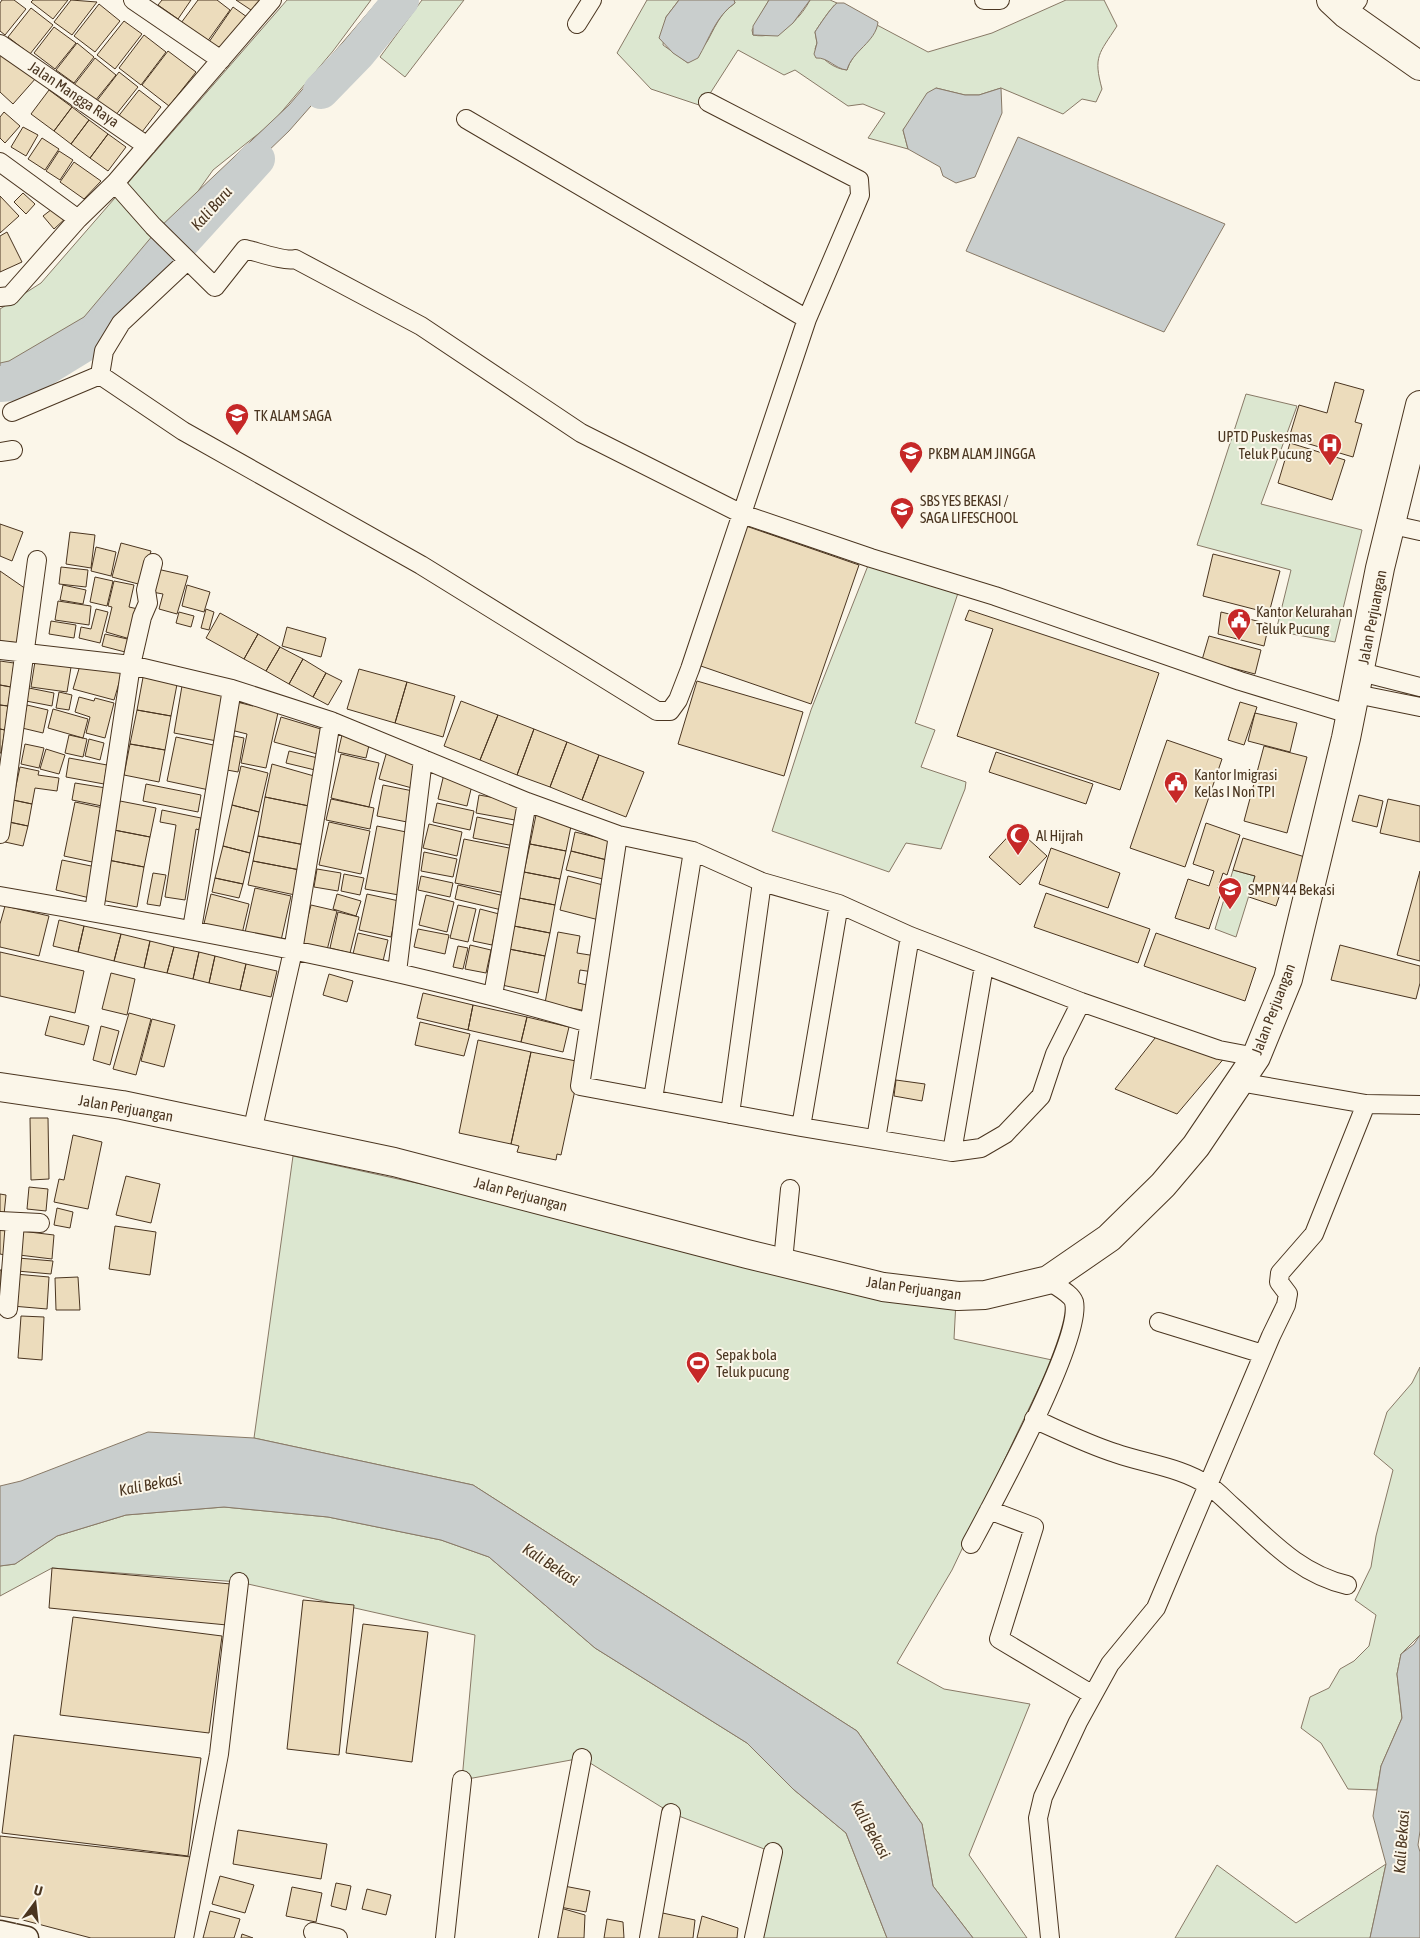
<svg xmlns="http://www.w3.org/2000/svg" width="1420" height="1938" viewBox="0 0 1420 1938" font-family="'Asap Condensed',sans-serif">
  <style>
    .green { fill: #dce7d0; stroke: #887966 }
    .water { fill: #c9cecd; stroke: #887966 }
    .lines { fill: none; stroke-linecap: round; stroke-linejoin: round }
    .river { stroke: #c9cecd; stroke-width: 36 }
    .building { fill: #ecdcbc; stroke: #4a3520 }
    .minor-casing { stroke: #4a3520; stroke-width: 20 }
    .tertiary-casing { stroke: #4a3520; stroke-width: 25 }
    .primary-casing { stroke: #4a3520; stroke-width: 30 }
    .minor { stroke: #fbf6e9; stroke-width: 18 }
    .tertiary { stroke: #fbf6e9; stroke-width: 22 }
    .primary { stroke: #fbf6e9; stroke-width: 28 }
    .labels { text-anchor: middle; dominant-baseline: central; stroke-width: 4; stroke-linejoin: round; paint-order: stroke }
    .street-label { font-size: 15px; fill: #4a3520; stroke: #fbf6e9 }
    .poi-label { font-size: 15px; fill: #4a3520; stroke: #fbf6e9; text-anchor: start }
    .water-label { font-size: 16px; font-style: italic; fill: #4a3520; stroke: #fbf6e9 }
  </style>
  <rect width="100%" height="100%" fill="#fbf6e9"/>
  <!-- green -->
  <path class="green" d="M287 0H371L333 51 273 122 213 170 196 194 67 340 0 365V309L41 283Z
    M422 0H464L405 77 380 57Z
    M647 0H679L666 17 663 45 688 63C694 55 705 47 709 38 717 23 721 13 735 3L734 0H769L752 30 753 35C778 40 799 21 810 0H830L837 3C832 6 818 27 815 32L817 43 815 49C822 59 834 69 847 70 852 52 871 43 877 25L928 52 992 33 1066 0H1104L1117 26C1099 54 1093 56 1102 89L1096 102 1082 99 1063 114 1001 88 979 95H965L936 88 903 130 908 149 868 138 885 113 863 104 848 106 795 70 784 75 738 50 702 106 651 89 617 53Z
    M1246 394 1297 406 1261 504 1362 530 1335 642 1276 631 1291 570 1197 545Z
    M871 558 960 587 915 723 935 730 921 767 966 782 965 789 941 849 906 843 889 872 772 831 811 710Z
    M1233 870 1255 876 1236 937 1215 929Z
    M293 1156 956 1301 954 1339 1052 1360 952 1570 897 1663 944 1689 1030 1704 969 1855 1027 1938H973L933 1886 922 1824 857 1731 473 1485 254 1438Z
    M1420 1367V1635L1401 1654 1397 1674 1402 1718 1381 1766 1377 1790 1348 1789 1321 1743 1301 1728 1310 1697 1329 1688 1340 1669 1354 1661 1369 1646 1376 1615 1355 1600 1371 1567 1376 1536 1393 1470 1374 1454 1387 1412 1412 1383Z
    M224 1507 328 1517 441 1540 489 1557 595 1648 747 1743 793 1789 846 1833 887 1938H755L772 1852 671 1813 582 1758 462 1780 475 1635 239 1582 52 1568 0 1596V1566L15 1564 57 1536 126 1515Z
    M1386 1864 1370 1938H1175L1217 1865 1296 1923Z"/>
  <!-- water -->
  <path class="water" d="M379 0H404L289 131 187 229 126 306 66 350 0 384V363L9 361 84 317 159 228 289 105Z
    M679 0H734L735 3C715 17 710 38 698 58L688 63 673 53 659 38 666 17Z
    M769 0H810L793 23 778 36 753 35V26Z
    M837 3H844L878 22C876 42 852 51 847 70 835 69 828 57 816 58L814 54 817 43 815 32C818 27 832 6 837 3Z
    M936 88 965 95H979L1001 88 1002 113 975 177 956 183 943 176 940 167 908 149 903 130 927 93Z
    M1018 137 1225 224 1164 332 966 251Z
    M148 1432 254 1438 473 1485 857 1731 922 1824 933 1886 973 1938H887L846 1833 793 1789 747 1743 595 1648 489 1557 441 1540 328 1517 224 1507 126 1515 57 1536 15 1564 0 1566V1486L21 1481Z
    M1420 1635V1831L1418 1845 1420 1852V1938H1370L1386 1864 1373 1816 1381 1766 1402 1718 1397 1674 1401 1654 1414 1644Z"/>
  <g class="lines">
    <!-- river -->
    <path class="river" d="M321 91 358 53 401 0
      M0 384 22 382 94 338 257 159"/>
  </g>
  <!-- building -->
  <path class="building" d="M2 0H14L26 9 5 35 0 31V3Z
    M33 0H68L53 19 31 2Z
    M71 0 97 2 72 35 54 22Z
    M162 0H191L178 19 158 5Z
    M198 0H217L230 10 207 42 181 23Z
    M236 0H262L254 12Z
    M99 4 120 21 95 52 74 36Z
    M233 7 247 17 222 52 209 42Z
    M31 8 53 25 30 54 8 37Z
    M124 21 142 34 115 69 97 55Z
    M54 27 76 43 55 69 34 53Z
    M144 35 166 52 141 85 119 68Z
    M77 43 94 57 74 83 56 70Z
    M0 48 36 78 13 104 0 92Z
    M168 51 196 72 169 106 142 85Z
    M95 58 116 75 95 101 74 85Z
    M119 72 138 87 115 116 96 102Z
    M49 90 72 107 54 131 31 114Z
    M139 90 161 107 139 136 117 118Z
    M72 107 89 120 71 144 54 131Z
    M4 112 20 126 5 143 0 138V117Z
    M89 120 108 134 90 158 71 144Z
    M23 127 38 135 26 156 11 147Z
    M108 134 126 147 108 171 90 158Z
    M42 138 59 149 45 170 28 159Z
    M59 151 73 160 60 180 46 171Z
    M74 162 101 181 84 199 60 182Z
    M23 193 35 204 26 214 14 202Z
    M0 196 19 216 0 233Z
    M56 206 66 218 54 229 43 216Z
    M7 232 22 262 0 272V236Z
    M1335 382 1364 390 1355 422 1362 424 1353 457 1289 438 1299 405 1327 413Z
    M1290 443 1345 460 1332 500 1278 483Z
    M0 524 23 532 12 561 0 556Z
    M743 525 859 565 811 704 695 664Z
    M70 532 95 535 91 568 66 564Z
    M121 543 151 551 142 585 112 577Z
    M96 547 116 552 111 576 91 571Z
    M1213 554 1280 571 1269 613 1203 596Z
    M61 567 88 570 86 587 59 584Z
    M157 569 188 576 177 614 159 609 163 594 152 592Z
    M0 571 26 589 20 643 0 641Z
    M95 577 113 581 107 606 90 602Z
    M114 581 134 585 129 607 138 609 130 639 106 632 112 607 108 606Z
    M63 585 86 590 83 604 60 600Z
    M187 585 210 592 204 612 182 606Z
    M58 601 91 606 89 625 55 620Z
    M96 609 108 612 100 643 79 638 81 627 91 629Z
    M206 609 214 612 209 630 201 628Z
    M969 610 1159 673 1120 790 957 736 993 629 965 620Z
    M179 612 194 616 191 627 176 623Z
    M1221 612 1269 624 1264 646 1218 634Z
    M220 613 258 634 244 659 206 638Z
    M51 621 76 625 74 638 49 634Z
    M287 627 326 638 321 657 282 646Z
    M105 634 132 640 129 653 102 646Z
    M258 634 280 647 266 671 244 659Z
    M1209 636 1261 650 1255 674 1202 660Z
    M280 647 303 659 289 684 266 671Z
    M36 655 72 661 67 692 31 687Z
    M303 659 326 673 313 697 289 684Z
    M0 661 14 663 11 687 0 685Z
    M81 662 122 673 114 700 73 689Z
    M359 669 407 682 395 723 347 709Z
    M144 672 178 679 171 716 137 710Z
    M326 673 342 681 328 705 313 697Z
    M183 680 227 688 217 741 174 733Z
    M697 681 803 712 784 776 678 744Z
    M407 682 455 696 443 737 395 723Z
    M0 685 11 687 8 706 0 705Z
    M29 688 54 693 52 706 26 701Z
    M59 692 72 695 69 710 56 708Z
    M79 697 94 701 95 698 114 703 105 738 86 733 90 717 75 712Z
    M461 701 498 715 480 760 444 746Z
    M237 702 253 706 254 703 279 708 266 768 241 763 247 734 231 730Z
    M1240 702 1257 707 1244 745 1228 740Z
    M0 705 8 706 5 730 0 729Z
    M27 705 48 710 43 733 22 728Z
    M53 709 88 719 83 738 48 728Z
    M137 710 171 716 165 750 130 744Z
    M1255 713 1297 723 1290 752 1248 741Z
    M498 715 534 729 517 775 480 760Z
    M281 717 324 730 317 754 274 742Z
    M0 729 5 730 1 753H0Z
    M534 729 567 742 550 787 517 775Z
    M69 735 87 739 83 757 65 753Z
    M342 735 370 741 366 758 338 752Z
    M234 736 244 738 238 772 227 770Z
    M176 737 218 746 209 790 167 781Z
    M89 739 104 743 100 760 85 756Z
    M1167 740 1222 759 1185 867 1130 848Z
    M567 742 599 755 582 800 550 787Z
    M25 744 44 748 39 768 21 764Z
    M130 744 165 750 159 782 124 775Z
    M1264 746 1307 757 1287 833 1244 821Z
    M46 749 65 755 59 774 40 769Z
    M289 751 318 758 315 770 286 763Z
    M387 751 419 760 412 788 379 779Z
    M996 752 1093 784 1086 804 989 772Z
    M341 754 379 763 369 807 331 798Z
    M599 755 644 772 626 817 582 800Z
    M69 758 107 765 104 784 66 777Z
    M272 764 314 776 309 806 265 797Z
    M241 766 268 773 259 812 232 805Z
    M20 767 39 771 38 775 59 778 57 791 35 788 32 804 13 800Z
    M444 774 473 781 467 806 438 799Z
    M75 783 106 788 102 806 72 800Z
    M146 784 201 795 198 812 143 801Z
    M383 785 413 791 407 822 377 816Z
    M479 795 518 802 515 820 476 813Z
    M1359 795 1383 801 1377 827 1352 821Z
    M265 797 309 806 305 845 258 836Z
    M331 799 374 808 370 829 326 820Z
    M1388 799 1420 806V842L1380 833Z
    M13 800 32 804 28 826 9 822Z
    M120 801 156 808 150 837 114 830Z
    M75 802 108 809 97 863 64 856Z
    M437 803 474 811 470 830 433 822Z
    M232 805 259 812 250 853 223 846Z
    M162 810 201 818 199 830 196 829 185 900 165 897 176 825 160 822Z
    M536 815 572 821 566 851 530 844Z
    M477 817 518 826 514 846 473 838Z
    M9 822 28 826 23 846 5 842Z
    M329 822 370 831 361 874 319 865Z
    M1206 823 1240 835 1227 875 1223 873 1218 888 1222 890 1209 929 1175 918 1188 879 1209 886 1214 871 1193 864Z
    M429 824 462 832 457 856 423 848Z
    M377 826 411 833 399 895 365 889Z
    M1016 828 1047 856 1020 885 989 857Z
    M114 830 150 837 144 867 108 860Z
    M575 832 612 841 607 860 571 851Z
    M258 836 305 845 300 870 253 861Z
    M1243 838 1305 857 1295 889 1283 885 1276 906 1249 897 1255 876 1233 870Z
    M464 839 514 849 505 893 455 883Z
    M530 844 566 851 560 879 524 872Z
    M223 846 250 853 243 884 215 878Z
    M1051 848 1120 873 1108 908 1039 884Z
    M571 851 607 860 603 879 566 870Z
    M424 852 457 859 453 877 421 871Z
    M62 860 96 867 90 898 56 890Z
    M108 860 144 867 137 907 101 900Z
    M253 861 300 870 295 895 248 885Z
    M317 869 341 873 338 891 314 887Z
    M1420 871V961L1397 955Z
    M524 872 560 879 555 905 519 898Z
    M153 873 166 875 160 906 147 904Z
    M344 874 364 878 360 895 341 891Z
    M421 876 453 883 450 897 418 890Z
    M568 876 607 886 599 920 560 910Z
    M215 878 243 884 239 898 212 892Z
    M458 885 509 897 506 911 455 899Z
    M255 888 291 896 280 945 244 937Z
    M1046 893 1150 929 1138 963 1034 927Z
    M211 894 249 904 241 938 203 928Z
    M337 894 361 901 356 916 333 909Z
    M367 894 399 901 391 937 359 930Z
    M426 895 454 902 447 932 419 925Z
    M519 898 555 905 550 933 514 926Z
    M311 905 337 911 326 954 300 947Z
    M458 905 476 909 468 942 450 938Z
    M5 906 49 916 39 956 0 947V924Z
    M480 909 499 914 492 945 473 941Z
    M338 912 359 917 350 953 330 948Z
    M59 920 84 926 78 952 53 946Z
    M84 926 121 934 114 961 78 952Z
    M514 926 550 933 545 956 509 949Z
    M418 929 449 935 445 954 414 947Z
    M558 932 580 936 577 953 596 956 593 972 580 970 578 983 592 986 587 1011 545 1003Z
    M358 933 388 940 383 961 353 954Z
    M1156 933 1256 968 1245 1001 1144 966Z
    M121 934 150 941 144 968 114 961Z
    M150 941 174 947 167 973 144 968Z
    M470 945 491 950 486 973 465 969Z
    M1340 945 1420 966V983L1416 999 1331 980Z
    M458 946 468 948 463 969 453 967Z
    M174 947 199 952 193 979 167 973Z
    M509 949 545 956 538 993 502 985Z
    M0 952 84 971 75 1013 0 996Z
    M199 952 215 956 209 983 193 979Z
    M215 956 246 964 240 990 209 983Z
    M246 964 277 971 271 997 240 990Z
    M111 973 135 979 127 1015 102 1009Z
    M329 974 353 981 347 1002 323 995Z
    M423 993 473 1005 468 1030 417 1018Z
    M473 1005 527 1017 521 1042 468 1030Z
    M129 1013 151 1019 136 1075 113 1069Z
    M50 1016 89 1026 84 1045 45 1035Z
    M527 1017 569 1027 563 1052 521 1042Z
    M152 1019 175 1025 164 1067 141 1061Z
    M420 1022 470 1034 464 1056 415 1045Z
    M101 1026 119 1031 110 1065 93 1060Z
    M1159 1033 1226 1056 1177 1114 1115 1089Z
    M478 1040 531 1052 511 1144 459 1133Z
    M531 1052 581 1062 561 1155 557 1154 556 1160 517 1152 519 1146 511 1144Z
    M896 1080 925 1084 922 1101 894 1096Z
    M30 1118H48L49 1179 31 1180Z
    M73 1135 102 1142 88 1209 54 1202 59 1179 64 1180Z
    M126 1176 160 1184 151 1223 116 1215Z
    M29 1187 48 1189 46 1211 27 1209Z
    M0 1194 6 1195 4 1215 0 1214Z
    M57 1208 73 1212 70 1228 54 1225Z
    M115 1226 156 1232 150 1275 109 1269Z
    M0 1230 8 1231 5 1255 0 1254Z
    M21 1231 54 1235 52 1259 19 1255Z
    M18 1258 53 1261 51 1274 17 1271Z
    M0 1270H2L3 1300H0Z
    M15 1274 49 1277 47 1309 12 1306Z
    M78 1277 80 1310H56L55 1278Z
    M21 1316 44 1317 42 1360 18 1358Z
    M52 1568 231 1584 227 1625 49 1608Z
    M303 1600 354 1605 339 1755 287 1749Z
    M73 1617 222 1636 209 1733 60 1715Z
    M363 1624 428 1632 412 1762 346 1753Z
    M14 1735 201 1758 188 1856 2 1833Z
    M238 1830 327 1844 321 1879 233 1864Z
    M0 1836 191 1857 184 1938H91L19 1919 0 1916Z
    M220 1876 254 1885 245 1913 212 1904Z
    M336 1883 351 1886 346 1910 331 1906Z
    M564 1886 590 1891 586 1912 560 1907Z
    M292 1887 322 1893 316 1922 286 1916Z
    M367 1889 391 1895 386 1915 362 1909Z
    M557 1907 585 1915 584 1938H558L552 1936Z
    M210 1911 240 1919 234 1938H203Z
    M658 1912 695 1920 693 1938H653Z
    M702 1916 738 1928 737 1938H697Z
    M607 1919 623 1922 624 1938H604Z
    M242 1934 253 1938H241Z"/>
  <g class="lines">
    <!-- minor casing -->
    <g class="minor-casing">
      <path id="minor" d="M133 0 221 60
        M984 0H1000
        M1346 14 1358 0
        M577 24 592 0
        M0 44 147 146
        M466 119 807 319
        M0 162 78 219
        M115 183 153 226 215 287 245 249C258 252 285 262 295 259L421 326 581 433 742 514 871 558 995 596 1240 681 1352 715
        M0 297 10 296 78 219 115 183 272 0
        M100 375 183 431 421 565 657 711H670L678 700 690 669 807 319 860 195 859 180 708 102
        M12 412 100 375 104 351 121 323 187 261
        M0 452 13 450
        M1393 525 1420 531
        M0 650 131 665 232 689 331 721 527 802 618 835 693 851 762 882 839 904 910 936 1081 1002 1219 1050 1256 1057
        M1361 672 1420 687
        M1356 694 1420 707
        M0 834 37 560
        M618 835 580 1086 801 1127 952 1152 981 1148 1005 1134 1041 1096 1055 1054 1081 1002
        M0 896C198 930 396 966 589 1023
        M94 912 131 665 142 617 148 603 146 590 153 563
        M192 929 232 689
        M397 972 423 759
        M493 995 527 802
        M1239 1082 1366 1104 1420 1105
        M653 1099 693 851
        M730 1114 762 882
        M801 1127 839 904
        M252 1132 293 951 331 721
        M876 1139 910 936
        M952 1152 984 966
        M0 1221 40 1223
        M783 1261 790 1189
        M8 1309 15 1222
        M1159 1322 1263 1354
        M1034 1419C1061 1431 1087 1444 1115 1453 1146 1464 1181 1467 1209 1486 1217 1491 1224 1499 1232 1506 1268 1538 1297 1573 1347 1585
        M989 1510 1034 1527 999 1639 1093 1695
        M971 1544C992 1505 1083 1338 1074 1302 1071 1293 1055 1286 1048 1280
        M313 1932 338 1938
        M184 1938 219 1754 239 1582
        M445 1938 462 1780
        M548 1938 582 1758
        M649 1938 671 1813
        M754 1938 773 1852
        M1050 1938 1038 1818 1043 1797 1078 1722 1110 1664 1156 1608 1271 1336 1286 1305 1288 1294 1279 1282 1280 1273 1314 1234 1366 1104"/>
    </g>
    <!-- tertiary casing -->
    <g class="tertiary-casing">
      <path id="tertiary" d="M0 1932 27 1938"/>
    </g>
    <!-- primary casing -->
    <g class="primary-casing">
      <path id="primary" d="M1331 0 1346 14 1420 66
        M0 1087 122 1105 394 1162 747 1254 883 1287 958 1296 985 1295 1048 1280 1109 1238 1163 1185 1196 1146 1256 1057 1288 979 1346 738 1380 568 1420 405"/>
    </g>
    <!-- minor -->
    <use href="#minor" class="minor"/>
    <!-- tertiary -->
    <use href="#tertiary" class="tertiary"/>
    <!-- primary -->
    <use href="#primary" class="primary"/>
  </g>
  <!-- icons -->
  <defs>
    <g id="school-pin" transform="scale(1.25)"><path d="M0 17L-7.5 6A9.5 9.5 0 1 1 7.5 6Z" fill="#c62828" stroke="#fbf6e9"/><path d="M0-5L7-2L0 1L-7-2ZM-4 1L0 2.5L4 1V4Q0 6-4 4Z" fill="#fff"/></g>
    <g id="hospital-pin" transform="scale(1.25)"><path d="M0 17L-7.5 6A9.5 9.5 0 1 1 7.5 6Z" fill="#c62828" stroke="#fbf6e9"/><path d="M-5-5h3v3.5h4V-5h3V5h-3V1.5h-4V5h-3Z" fill="#fff"/></g>
    <g id="civic-pin" transform="scale(1.25)"><path d="M0 17L-7.5 6A9.5 9.5 0 1 1 7.5 6Z" fill="#c62828" stroke="#fbf6e9"/><path d="M-.6-6.5H3V-4.5H.6V-3L4-1V1h2V6H-6V1h2V-1L-.6-3ZM-1.2 2.5V6h2.4V2.5Z" fill="#fff"/></g>
    <g id="mosque-pin" transform="scale(1.25)"><path d="M0 17L-7.5 6A9.5 9.5 0 1 1 7.5 6Z" fill="#c62828" stroke="#fbf6e9"/><path d="M3.5-4.9A6 6 0 1 0 3.5 4.9A5 5 0 1 1 3.5-4.9Z" fill="#fff"/></g>
    <g id="stadium-pin" transform="scale(1.25)"><path d="M0 17L-7.5 6A9.5 9.5 0 1 1 7.5 6Z" fill="#c62828" stroke="#fbf6e9"/><path d="M0-5a6.5 5 0 1 0 0 10a6.5 5 0 1 0 0-10ZM-3.5-1.8h7v3.6h-7Z" fill="#fff"/></g>
  </defs>
  <g fill-rule="evenodd">
    <use href="#school-pin" x="237" y="415"/>
    <use href="#hospital-pin" x="1330" y="445"/>
    <use href="#school-pin" x="911" y="453"/>
    <use href="#school-pin" x="902" y="509"/>
    <use href="#civic-pin" x="1239" y="620"/>
    <use href="#civic-pin" x="1176" y="783"/>
    <use href="#mosque-pin" x="1018" y="835"/>
    <use href="#school-pin" x="1230" y="889"/>
    <use href="#stadium-pin" x="698" y="1363"/>
  </g>
  <g class="labels">
    <!-- street labels -->
    <g class="street-label">
      <text transform="translate(74 94) rotate(34)">Jalan Mangga Raya</text>
      <text transform="translate(1372 617) rotate(-79)">Jalan Perjuangan</text>
      <text transform="translate(1273 1009) rotate(-69)">Jalan Perjuangan</text>
      <text transform="translate(126 1108) rotate(10)">Jalan Perjuangan</text>
      <text transform="translate(521 1194) rotate(15)">Jalan Perjuangan</text>
      <text transform="translate(914 1288) rotate(8)">Jalan Perjuangan</text>
    </g>
    <!-- poi labels -->
    <g class="poi-label">
      <text x="254" y="415">TK ALAM SAGA</text>
      <text x="1312" y="436" text-anchor="end">UPTD Puskesmas<tspan x="1312" dy="17">Teluk Pucung</tspan></text>
      <text x="928" y="453">PKBM ALAM JINGGA</text>
      <text x="920" y="500">SBS YES BEKASI /<tspan x="920" dy="17">SAGA LIFESCHOOL</tspan></text>
      <text x="1256" y="611">Kantor Kelurahan<tspan x="1256" dy="17">Teluk Pucung</tspan></text>
      <text x="1194" y="774">Kantor Imigrasi<tspan x="1194" dy="17">Kelas I Non TPI</tspan></text>
      <text x="1036" y="835">Al Hijrah</text>
      <text x="1248" y="889">SMPN 44 Bekasi</text>
      <text x="716" y="1354">Sepak bola<tspan x="716" dy="17">Teluk pucung</tspan></text>
    </g>
    <!-- water labels -->
    <g class="water-label">
      <text transform="translate(211 208) rotate(-48)">Kali Baru</text>
      <text transform="translate(150 1484) rotate(-11)">Kali Bekasi</text>
      <text transform="translate(551 1564) rotate(33)">Kali Bekasi</text>
      <text transform="translate(871 1829) rotate(61)">Kali Bekasi</text>
      <text transform="translate(1401 1842) rotate(-86)">Kali Bekasi</text>
    </g>
  </g>
  <!-- north arrow -->
  <g transform="translate(35 1903) rotate(15)" stroke="#fbf6e9" stroke-width="4" paint-order="stroke">
  <path d="M0-4L9 19L0 12L-9 19Z" fill="#4a3520"/>
  <text y="-8" font-size="14" font-weight="bold" text-anchor="middle" fill="#4a3520">U</text>
  </g>
</svg>
